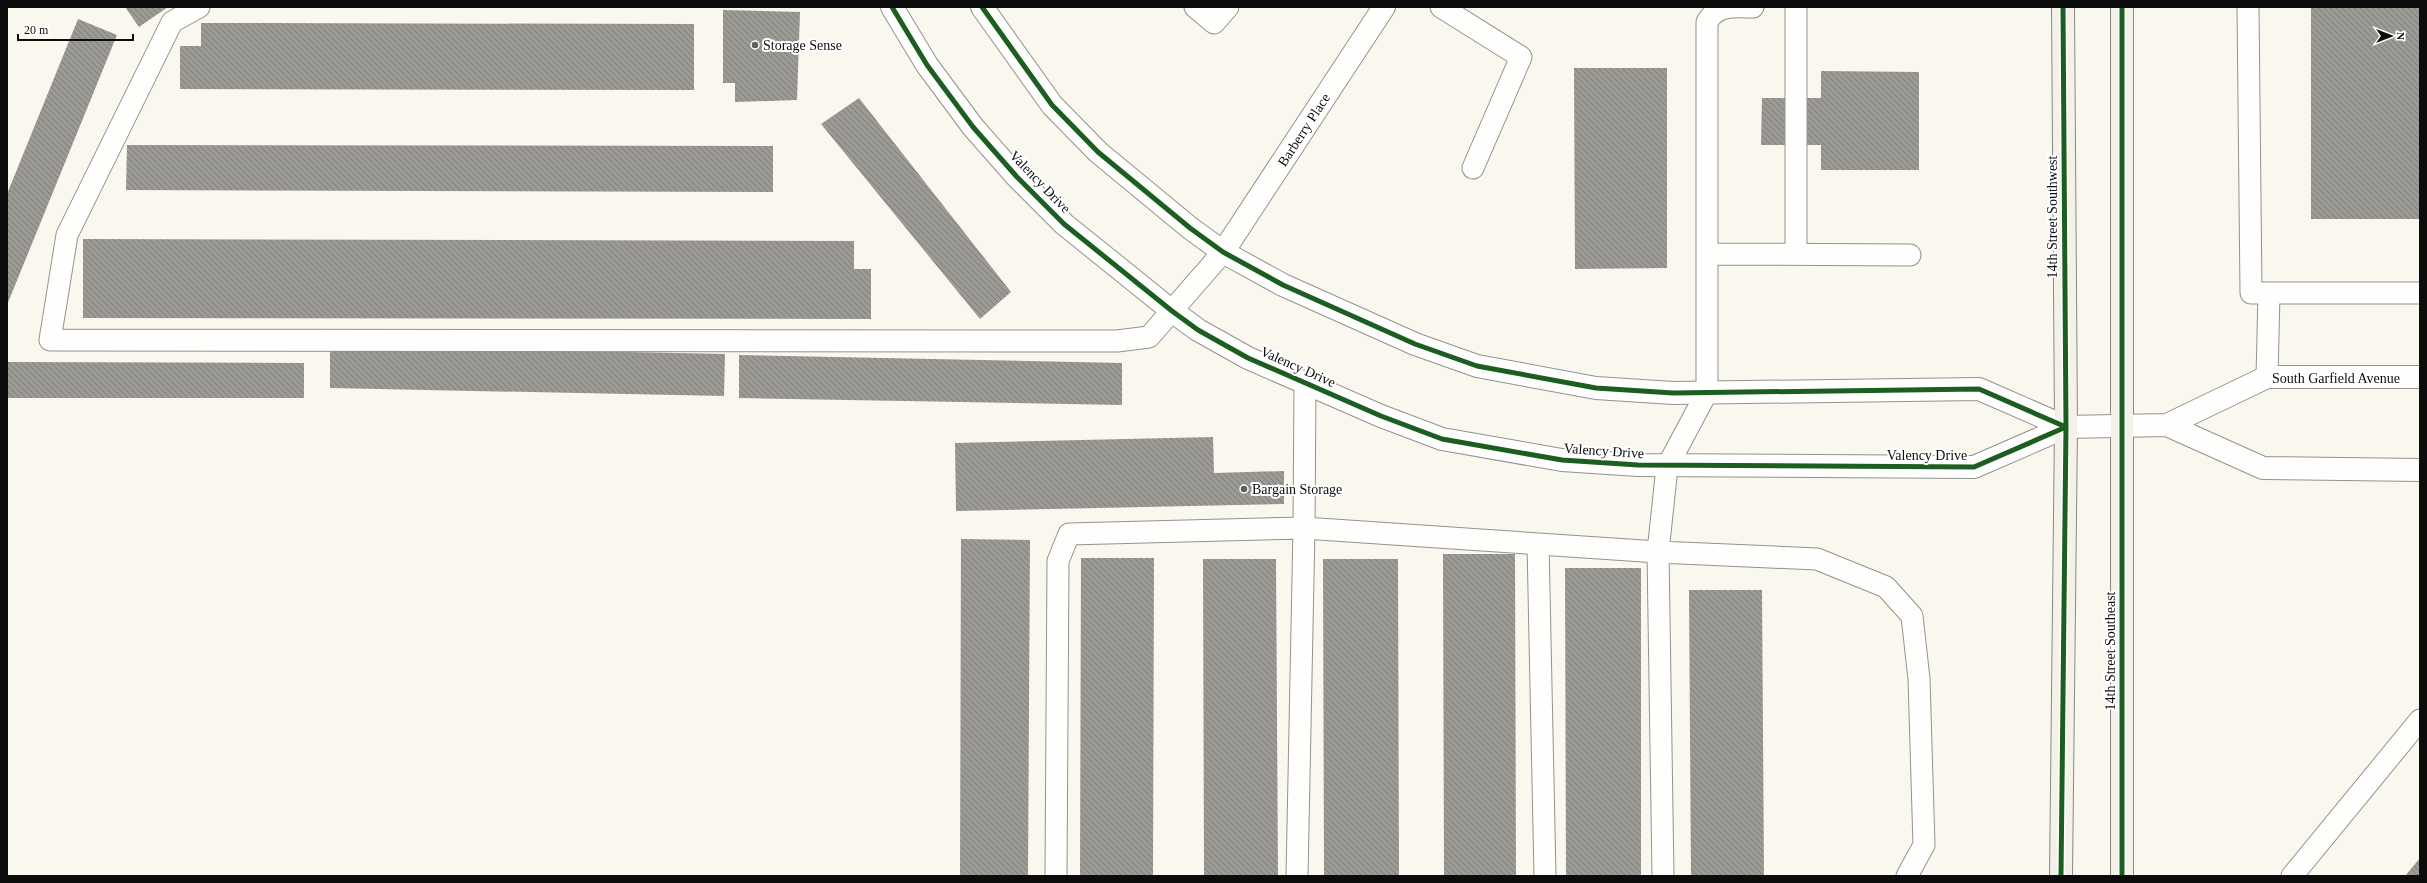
<svg xmlns="http://www.w3.org/2000/svg" width="2427" height="883" viewBox="0 0 2427 883" font-family="'Times New Roman',serif">
  <style>
    .building { fill: url(#building-back-hatch) }
    .lines { fill: none; stroke-linecap: round; stroke-linejoin: round }
    .lane-casing { stroke: #93928e; stroke-width: 23 }
    .street-casing { stroke: #93928e; stroke-width: 24 }
    .secondary-casing { stroke: #8a8885; stroke-width: 24 }
    .lane { stroke: #fefefd; stroke-width: 21 }
    .street { stroke: #fefefd; stroke-width: 22 }
    .secondary { stroke: #f4f2e8; stroke-width: 22 }
    .cycleway-casing { stroke: #fff; stroke-width: 8 }
    .cycleway { stroke: #1b5e20; stroke-width: 5 }
    .poi-dot { fill: #5f5e5b; stroke: #fff; stroke-width: 1.5 }
    .labels { text-anchor: middle; dominant-baseline: central; stroke-width: 4; stroke-linejoin: round; paint-order: stroke }
    .poi-label { font-size: 14px; fill: #0c0c0c; stroke: #fff; text-anchor: start }
    .street-label { font-size: 14px; fill: #0c0c0c; stroke: #fff }
  </style>
  <defs>
    <pattern id="building-back-hatch" width="6" height="6" patternUnits="userSpaceOnUse"><rect width="6" height="6" fill="#9c9a95"/><path d="M-1 5l2 2M0 0l6 6M5-1l2 2" fill="none" stroke="#7e7c78"/></pattern>
  </defs>
  <rect width="100%" height="100%" fill="#faf7ef"/>
  <!-- building -->
  <path class="building" d="M125 7H168L139 27Z
    M2311 7H2420V219H2311Z
    M723 10 800 12 797 100 735 102V83H723Z
    M78 19 117 35 7 305V194Z
    M201 23 694 24V90L180 89V46H201Z
    M1574 68H1667V268L1575 269Z
    M1821 71 1919 72V170H1821V145H1761L1762 98H1821Z
    M859 98 1011 292 980 319 821 124Z
    M127 145 773 146V192L126 190Z
    M83 239 854 241V269H871V319L83 318Z
    M330 346 725 354 724 396 330 388Z
    M739 355 1122 363V405L739 398Z
    M7 362 304 363V398H7Z
    M1213 437 1214 473 1284 471V504L956 511 955 443Z
    M961 539 1030 540 1028 876H960Z
    M1443 554H1515L1516 876H1444Z
    M1081 558H1154L1153 876H1080Z
    M1203 559H1276L1278 876H1204Z
    M1323 559H1398L1399 876H1324Z
    M1565 568H1641V876H1566Z
    M1689 590H1762L1764 876H1691Z
    M2420 858V876H2405Z"/>
  <g class="lines">
    <!-- lane casing -->
    <g class="lane-casing">
      <path id="lane" d="M199 7 172 22 67 235 50 340 1117 341 1149 337 1223 252
        M1195 7 1214 23 1228 7
        M1441 7 1521 57 1473 168
        M1796 7V254
        M2248 7 2251 293H2420
        M1707 254 1910 255
        M2267 377 2269 293
        M1305 383 1304 528 1658 552 1667 467 1707 392V22C1717 4 1734 7 1753 7
        M1538 544 1545 876
        M1056 876 1058 561 1069 534 1304 528 1297 876
        M1663 876 1658 552 1817 559 1886 587 1912 616 1919 679 1924 845 1907 876
        M2292 876 2420 720"/>
    </g>
    <!-- street casing -->
    <g class="street-casing">
      <path id="street" d="M892 7 927 65 973 127 1017 177 1064 224 1172 311 1198 330 1248 358 1381 416 1442 439 1562 460 1638 465 1974 467 2066 427 2167 425 2267 377H2420
        M982 7 1052 105 1098 152 1190 228 1223 252 1283 285 1415 344 1477 366 1596 388 1673 393 1979 389 2066 427
        M1223 252 1384 7
        M2167 425 2263 468 2420 470"/>
    </g>
    <!-- secondary casing -->
    <g class="secondary-casing">
      <path id="secondary" d="M2122 7V876
        M2061 876 2066 427 2063 7"/>
    </g>
    <!-- lane -->
    <use href="#lane" class="lane"/>
    <!-- street -->
    <use href="#street" class="street"/>
    <!-- secondary -->
    <use href="#secondary" class="secondary"/>
    <!-- cycleway casing -->
    <g class="cycleway-casing">
      <path id="cycleway" d="M892 7 927 65 973 127 1017 177 1064 224 1172 311 1198 330 1248 358 1381 416 1442 439 1562 460 1638 465 1974 467 2066 427
        M982 7 1052 105 1098 152 1190 228 1223 252 1283 285 1415 344 1477 366 1596 388 1673 393 1979 389 2066 427
        M2122 7V876
        M2061 876 2066 427 2063 7"/>
    </g>
    <!-- cycleway -->
    <use href="#cycleway" class="cycleway"/>
  </g>
  <!-- markers -->
  <g class="poi-dot">
    <circle cx="755" cy="45" r="4"/>
    <circle cx="1244" cy="489" r="4"/>
  </g>
  <g class="labels">
    <!-- poi labels -->
    <g class="poi-label">
      <text x="763" y="45">Storage Sense</text>
      <text x="1252" y="489">Bargain Storage</text>
    </g>
    <!-- street labels -->
    <g class="street-label">
      <text transform="translate(1304 130) rotate(-57)">Barberry Place</text>
      <text transform="translate(1040 182) rotate(46)">Valency Drive</text>
      <text transform="translate(2052 217) rotate(-90)">14th Street Southwest</text>
      <text transform="translate(1298 367) rotate(24)">Valency Drive</text>
      <text x="2336" y="378">South Garfield Avenue</text>
      <text transform="translate(1604 451) rotate(4)">Valency Drive</text>
      <text x="1927" y="455">Valency Drive</text>
      <text transform="translate(2110 651) rotate(-90)">14th Street Southeast</text>
    </g>
  </g>
  <!-- border -->
  <rect width="2427" height="883" fill="none" stroke="#0c0c0c" stroke-width="16"/>
  <!-- north arrow -->
  <g transform="translate(2391 36) rotate(90)" stroke="#ffffff" stroke-width="3" paint-order="stroke">
  <path d="M0-3L7 15L0 10L-7 15Z" fill="#0c0c0c"/>
  <text y="-6" font-size="11" font-weight="bold" text-anchor="middle" fill="#0c0c0c">N</text>
  </g>
  <!-- scale -->
  <path d="M18 34v6h115v-6" fill="none" stroke="#0c0c0c" stroke-width="2"/>
  <text x="24" y="34" font-size="12" fill="#0c0c0c" stroke="#ffffff" stroke-width="3" paint-order="stroke">20 m</text>
</svg>
